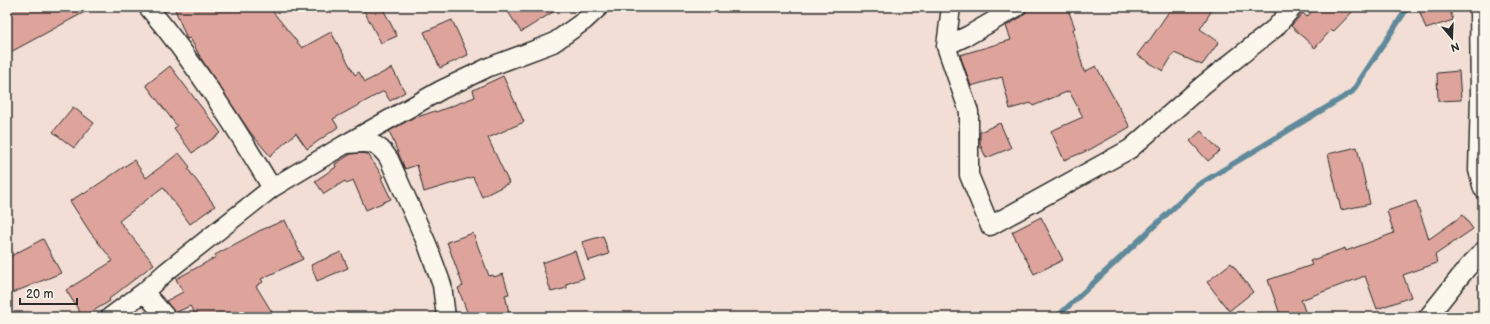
<svg xmlns="http://www.w3.org/2000/svg" width="1490" height="324" viewBox="0 0 1490 324" font-family="'Balsamiq Sans',sans-serif">
  <style>
    .lines { fill: none; stroke-linecap: round; stroke-linejoin: round }
    .stream { stroke: #608a9b; stroke-width: 5.5 }
    .building { fill: #dea49c; stroke: #2b2b2b }
    .minor-casing { stroke: #2b2b2b; stroke-width: 21 }
    .minor { stroke: #fbf7ec; stroke-width: 18 }
  </style>
  <rect width="100%" height="100%" fill="#f2ded4"/>
  <filter id="ink" filterUnits="userSpaceOnUse"><feTurbulence type="fractalNoise" baseFrequency=".025" numOctaves="2"/><feDisplacementMap in="SourceGraphic" scale="8" xChannelSelector="R" yChannelSelector="G"/><feConvolveMatrix kernelMatrix="1 2 1 2 8 2 1 2 1" color-interpolation-filters="sRGB"/></filter>
  <g filter="url(#ink)">
    <g class="lines">
      <!-- stream -->
      <path class="stream" d="M1057 317 1198 185 1352 92 1408 7"/>
    </g>
    <!-- building -->
    <path class="building" d="M7 7H94L7 54Z
      M174 7H269L302 48 331 32 355 75 359 72 365 82 392 68 405 92 390 101 384 91 333 119 338 127 307 149 296 133 270 156 250 132 202 60 190 38 187 39Z
      M362 7H382L397 36 381 43Z
      M505 7H561L521 32Z
      M1027 7H1067L1075 28 1073 29 1084 72 1096 66 1130 127 1089 150 1064 160 1051 131 1083 117 1069 91 1033 106 1031 103 1010 109 1002 77 971 86 960 55 1011 40 1006 26 1023 16 1026 12Z
      M1172 7H1214L1200 29 1219 42 1202 65 1174 53 1163 71 1137 55 1146 43 1147 44Z
      M1315 7H1357L1333 32 1331 30 1315 48 1291 26 1303 13 1307 17Z
      M1418 7H1449L1453 20 1426 29Z
      M452 20 468 55 440 68 424 32Z
      M170 66 221 133 192 153 174 128 177 126 146 85Z
      M1459 71 1461 100 1438 101 1437 73Z
      M503 76 524 122 488 138 509 183 482 197 473 177 424 192 417 165 405 169 389 131 409 120 435 111 436 112 475 97 473 90Z
      M73 107 94 123 74 148 53 132Z
      M1000 123 1011 148 986 158 980 144V132Z
      M1201 131 1220 151 1208 161 1190 141Z
      M1357 147 1370 204 1341 210 1328 154Z
      M179 153 190 167 188 169 215 206 190 224 163 187 119 221 154 264 109 299 110 301 83 317 66 290 113 261 90 232 70 201 83 193 84 194 134 160 146 178Z
      M361 153 368 154 383 177 381 178 391 199 366 210 353 180 347 184 345 181 324 194 315 181 336 167 335 164 351 154Z
      M1416 201 1429 239 1463 215 1473 229 1435 255 1437 263 1403 275 1411 297 1377 309 1365 276 1301 300 1307 317H1281L1268 280 1312 265 1310 261 1345 248 1346 251 1394 233 1387 211Z
      M1041 217 1063 260 1034 274 1012 232Z
      M285 220 303 259 261 279 263 282 256 286 275 317H197L190 306 175 313 166 301 183 292 176 279 216 257 215 255 259 231Z
      M473 233 489 276 493 275 494 277 503 274 509 294 505 295 510 317H469L458 288 463 286 447 242Z
      M603 236 609 254 588 261 582 242Z
      M43 239 61 273 7 295V258Z
      M575 251 584 278 566 284 567 288 551 292 542 263Z
      M341 252 348 268 317 281 311 265Z
      M1231 263 1253 292 1229 311 1207 282Z"/>
    <g class="lines">
      <!-- minor casing -->
      <g class="minor-casing">
        <path id="minor" d="M148 7C195 63 234 125 272 188
          M951 7 946 46 969 35 1017 7
          M1479 7 1480 97 1478 170 1483 189
          M946 46 969 112V175L990 226 1130 149 1203 85 1275 28 1293 7
          M347 144C367 142 377 140 389 159L427 244 442 285 446 317
          M144 292 166 317
          M110 317 144 292 166 272 272 188 344 145 441 90 489 67 553 43 584 21 599 7
          M1428 317 1467 268 1483 251"/>
      </g>
      <!-- minor -->
      <use href="#minor" class="minor"/>
    </g>
  </g>
  <!-- margin -->
  <rect width="1490" height="324" fill="none" stroke="#fbf7ec" stroke-width="24"/>
  <rect x="12" y="12" width="1466" height="300" fill="none" stroke="#2b2b2b" stroke-width="1.5" filter="url(#ink)"/>
  <!-- north arrow -->
  <g transform="translate(1452 38) rotate(161)" stroke="#fbf7ec" stroke-width="3" paint-order="stroke">
  <path d="M0-3L7 15L0 10L-7 15Z" fill="#2b2b2b"/>
  <text y="-6" font-size="11" font-weight="bold" text-anchor="middle" fill="#2b2b2b">N</text>
  </g>
  <!-- scale -->
  <path d="M20 298v6h57v-6" fill="none" stroke="#2b2b2b" stroke-width="2"/>
  <text x="26" y="298" font-size="12" fill="#2b2b2b" stroke="#fbf7ec" stroke-width="3" paint-order="stroke">20 m</text>
</svg>
